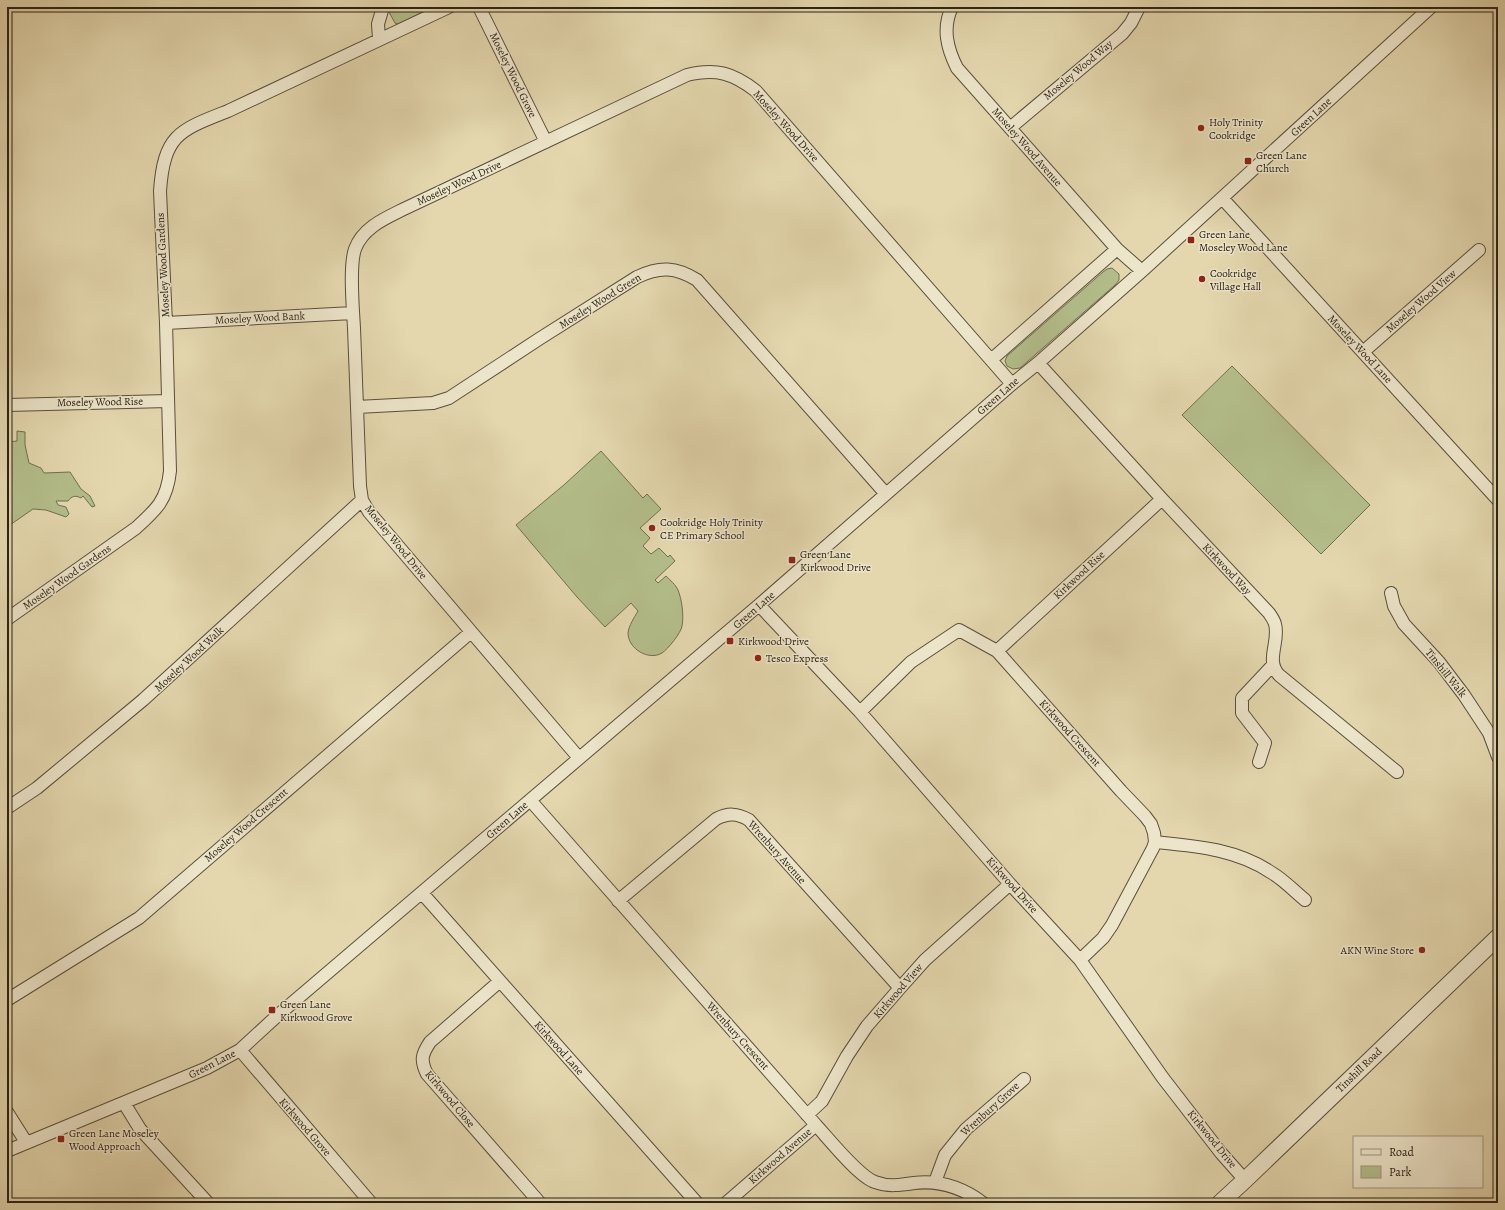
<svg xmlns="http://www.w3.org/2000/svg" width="1505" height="1210" viewBox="0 0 1505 1210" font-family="Alegreya,serif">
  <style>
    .green { fill: #b3be8b; stroke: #6f7051 }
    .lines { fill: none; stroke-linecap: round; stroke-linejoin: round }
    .minor-casing { stroke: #594f3d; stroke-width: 14 }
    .tertiary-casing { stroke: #594f3d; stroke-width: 18 }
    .minor { stroke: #ede5ca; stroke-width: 12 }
    .tertiary { stroke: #ede5ca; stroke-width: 16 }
    .poi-dot { fill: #8f2418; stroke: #ede5ca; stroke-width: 1.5 }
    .labels { text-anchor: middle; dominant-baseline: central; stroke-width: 3; stroke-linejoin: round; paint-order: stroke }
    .street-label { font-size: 11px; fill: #2b2217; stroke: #ede5ca }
    .poi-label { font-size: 11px; fill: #2b2217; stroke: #ede5ca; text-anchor: start }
  </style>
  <rect width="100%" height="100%" fill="#e4d7ae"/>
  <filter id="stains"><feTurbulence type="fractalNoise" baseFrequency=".005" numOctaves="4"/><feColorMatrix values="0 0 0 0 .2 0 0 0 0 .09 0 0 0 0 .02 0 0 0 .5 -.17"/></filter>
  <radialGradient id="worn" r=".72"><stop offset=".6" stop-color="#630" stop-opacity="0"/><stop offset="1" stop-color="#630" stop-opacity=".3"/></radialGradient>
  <!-- green -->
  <path class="green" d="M392 7H433L398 24 395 23 389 12Z
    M1112 268 1119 274V280L1115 285 1020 368 1013 369 1007 366 1005 361 1007 356 1103 272 1107 269Z
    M1232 366 1370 505 1321 554 1182 415Z
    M17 431 25 432V445L29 463 41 468 44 473 70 472 81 489 90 496 95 506 92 507 83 496 81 498C75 495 72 496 68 501H56L58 505 66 507 69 514 66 517 46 510 33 509 7 527V442L17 441Z
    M601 451 643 498 647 494 661 509 640 528 650 538 643 546 651 554 659 548 668 557 670 555 675 561 655 580 658 583 666 576C670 580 676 585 678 590 682 600 684 616 682 626 681 633 668 649 662 653 649 661 628 649 628 633 629 625 634 618 638 611L631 603 605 627 577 597 516 525 565 484Z"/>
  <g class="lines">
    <!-- minor casing -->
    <g class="minor-casing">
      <path id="minor" d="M479 7 546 142
        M952 7C942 28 947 48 957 68L1117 249 1142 271
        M379 39 378 24 383 7
        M1010 128 1122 34 1131 23 1139 7
        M1222 198 1498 500
        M166 323 353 313
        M1363 352 1479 250
        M991 360 1117 249
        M1038 363 1162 499 1269 613C1271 616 1274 620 1275 624 1280 642 1265 660 1279 675L1397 772
        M7 405 168 401
        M357 407 433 403 449 398 539 339 637 277C660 266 676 267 697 280L886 494
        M1391 593 1394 606 1404 624 1439 662 1464 695 1489 733 1498 757
        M759 605 860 712 1010 884 1080 960 1163 1078 1221 1153 1245 1180
        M7 619 136 528C157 509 167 500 170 471L166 323 160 191C164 134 180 130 228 111L449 7
        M997 651 1162 499
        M860 712 911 662 959 630 997 651 1121 791 1145 816 1151 824 1154 833 1155 842 1153 848 1112 925 1103 938 1080 960
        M579 758 369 512 362 500 360 486C358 434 356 381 354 328 353 309 349 266 355 249 363 227 386 218 406 208L687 75C716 68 733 73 756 91L1012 384
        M1259 762 1265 743 1242 713V698L1273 665
        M530 800 816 1125C828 1138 859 1177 875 1182 888 1187 901 1185 914 1183 940 1180 963 1188 983 1203
        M7 808 37 788 143 700 362 500
        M1155 842C1195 846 1237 849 1272 873 1284 880 1294 891 1305 900
        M422 893 697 1203
        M618 901 716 819C728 813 737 813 749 820L900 988
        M500 981 430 1042C422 1054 420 1060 427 1074L540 1203
        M7 1000 139 918 471 632
        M240 1050 371 1203
        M124 1103 140 1129 208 1203
        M7 1112 26 1142
        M807 1115 822 1101 847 1056 867 1026 900 988 925 960 1010 884
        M7 1151 207 1068 240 1050 278 1015 759 605 1012 384 1038 363 1142 271 1431 7
        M935 1182 945 1155 966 1129 1024 1079
        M726 1203 816 1125"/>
    </g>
    <!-- tertiary casing -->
    <g class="tertiary-casing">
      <path id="tertiary" d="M1220 1203 1245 1180 1498 937"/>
    </g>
    <!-- minor -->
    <use href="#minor" class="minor"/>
    <!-- tertiary -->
    <use href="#tertiary" class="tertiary"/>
  </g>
  <!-- markers -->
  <g class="poi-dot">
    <circle cx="1201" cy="128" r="4"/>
    <rect x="1244" y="157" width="8" height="8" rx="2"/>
    <rect x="1187" y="236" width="8" height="8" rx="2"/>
    <circle cx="1202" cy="279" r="4"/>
    <circle cx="652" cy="528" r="4"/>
    <rect x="788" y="556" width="8" height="8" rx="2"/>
    <rect x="726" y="637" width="8" height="8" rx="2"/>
    <circle cx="758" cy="658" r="4"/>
    <circle cx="1422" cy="950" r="4"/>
    <rect x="268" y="1006" width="8" height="8" rx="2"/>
    <rect x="57" y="1135" width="8" height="8" rx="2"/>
  </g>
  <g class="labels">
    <!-- street labels -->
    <g class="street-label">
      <text transform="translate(1078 70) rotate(-40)">Moseley Wood Way</text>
      <text transform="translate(513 75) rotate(64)">Moseley Wood Grove</text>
      <text transform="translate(1311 117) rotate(-43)">Green Lane</text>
      <text transform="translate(786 126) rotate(48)">Moseley Wood Drive</text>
      <text transform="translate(1027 147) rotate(49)">Moseley Wood Avenue</text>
      <text transform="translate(459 183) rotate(-25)">Moseley Wood Drive</text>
      <text transform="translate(163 265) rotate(-93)">Moseley Wood Gardens</text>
      <text transform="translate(600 301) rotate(-32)">Moseley Wood Green</text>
      <text transform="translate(1421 301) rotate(-41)">Moseley Wood View</text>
      <text transform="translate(260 318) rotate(-3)">Moseley Wood Bank</text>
      <text transform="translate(1360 349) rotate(47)">Moseley Wood Lane</text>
      <text transform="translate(998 396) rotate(-41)">Green Lane</text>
      <text transform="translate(100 402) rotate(-1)">Moseley Wood Rise</text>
      <text transform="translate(396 542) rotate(51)">Moseley Wood Drive</text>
      <text transform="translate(1227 569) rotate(47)">Kirkwood Way</text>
      <text transform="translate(1079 575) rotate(-43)">Kirkwood Rise</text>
      <text transform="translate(67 577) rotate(-35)">Moseley Wood Gardens</text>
      <text transform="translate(754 610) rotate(-41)">Green Lane</text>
      <text transform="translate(189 659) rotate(-43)">Moseley Wood Walk</text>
      <text transform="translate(1446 673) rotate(51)">Tinshill Walk</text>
      <text transform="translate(1070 733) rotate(48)">Kirkwood Crescent</text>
      <text transform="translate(507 820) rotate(-41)">Green Lane</text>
      <text transform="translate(246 825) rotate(-41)">Moseley Wood Crescent</text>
      <text transform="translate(777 852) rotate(48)">Wrenbury Avenue</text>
      <text transform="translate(1012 885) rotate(48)">Kirkwood Drive</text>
      <text transform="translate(898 991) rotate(-49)">Kirkwood View</text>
      <text transform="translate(738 1036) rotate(48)">Wrenbury Crescent</text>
      <text transform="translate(559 1048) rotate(48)">Kirkwood Lane</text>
      <text transform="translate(212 1064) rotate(-27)">Green Lane</text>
      <text transform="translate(1359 1070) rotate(-44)">Tinshill Road</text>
      <text transform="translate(450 1099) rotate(50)">Kirkwood Close</text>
      <text transform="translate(990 1109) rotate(-42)">Wrenbury Grove</text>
      <text transform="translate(305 1127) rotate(49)">Kirkwood Grove</text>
      <text transform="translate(1212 1139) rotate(51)">Kirkwood Drive</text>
      <text transform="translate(780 1156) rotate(-41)">Kirkwood Avenue</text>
    </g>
    <!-- poi labels -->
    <g class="poi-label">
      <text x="1209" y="122">Holy Trinity<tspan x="1209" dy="13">Cookridge</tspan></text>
      <text x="1256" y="155">Green Lane<tspan x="1256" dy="13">Church</tspan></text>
      <text x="1199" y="234">Green Lane<tspan x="1199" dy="13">Moseley Wood Lane</tspan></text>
      <text x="1210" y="273">Cookridge<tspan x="1210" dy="13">Village Hall</tspan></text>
      <text x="660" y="522">Cookridge Holy Trinity<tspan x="660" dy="13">CE Primary School</tspan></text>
      <text x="800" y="554">Green Lane<tspan x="800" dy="13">Kirkwood Drive</tspan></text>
      <text x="738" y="641">Kirkwood Drive</text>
      <text x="766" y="658">Tesco Express</text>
      <text x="1414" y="950" text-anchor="end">AKN Wine Store</text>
      <text x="280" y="1004">Green Lane<tspan x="280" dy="13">Kirkwood Grove</tspan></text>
      <text x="69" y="1133">Green Lane Moseley<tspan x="69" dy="13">Wood Approach</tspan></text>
    </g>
  </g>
  <!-- margin -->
  <rect width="1505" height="1210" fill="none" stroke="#e4d7ae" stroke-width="24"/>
  <rect x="8" y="8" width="1489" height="1194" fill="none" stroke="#2b2217" stroke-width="2"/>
  <rect x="12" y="12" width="1481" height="1186" fill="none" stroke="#2b2217"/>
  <!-- legend -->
  <rect x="1353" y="1136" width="130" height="52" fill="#ede5ca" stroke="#9f9782"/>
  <rect x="1361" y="1149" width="20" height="6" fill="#ede5ca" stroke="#9f9782"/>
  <text x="1389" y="1156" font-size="12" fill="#2b2217">Road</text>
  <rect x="1361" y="1166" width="20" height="12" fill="#b3be8b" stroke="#9f9782"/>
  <text x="1389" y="1176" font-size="12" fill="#2b2217">Park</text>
  <rect width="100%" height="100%" filter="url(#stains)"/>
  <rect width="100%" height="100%" fill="url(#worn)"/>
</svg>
